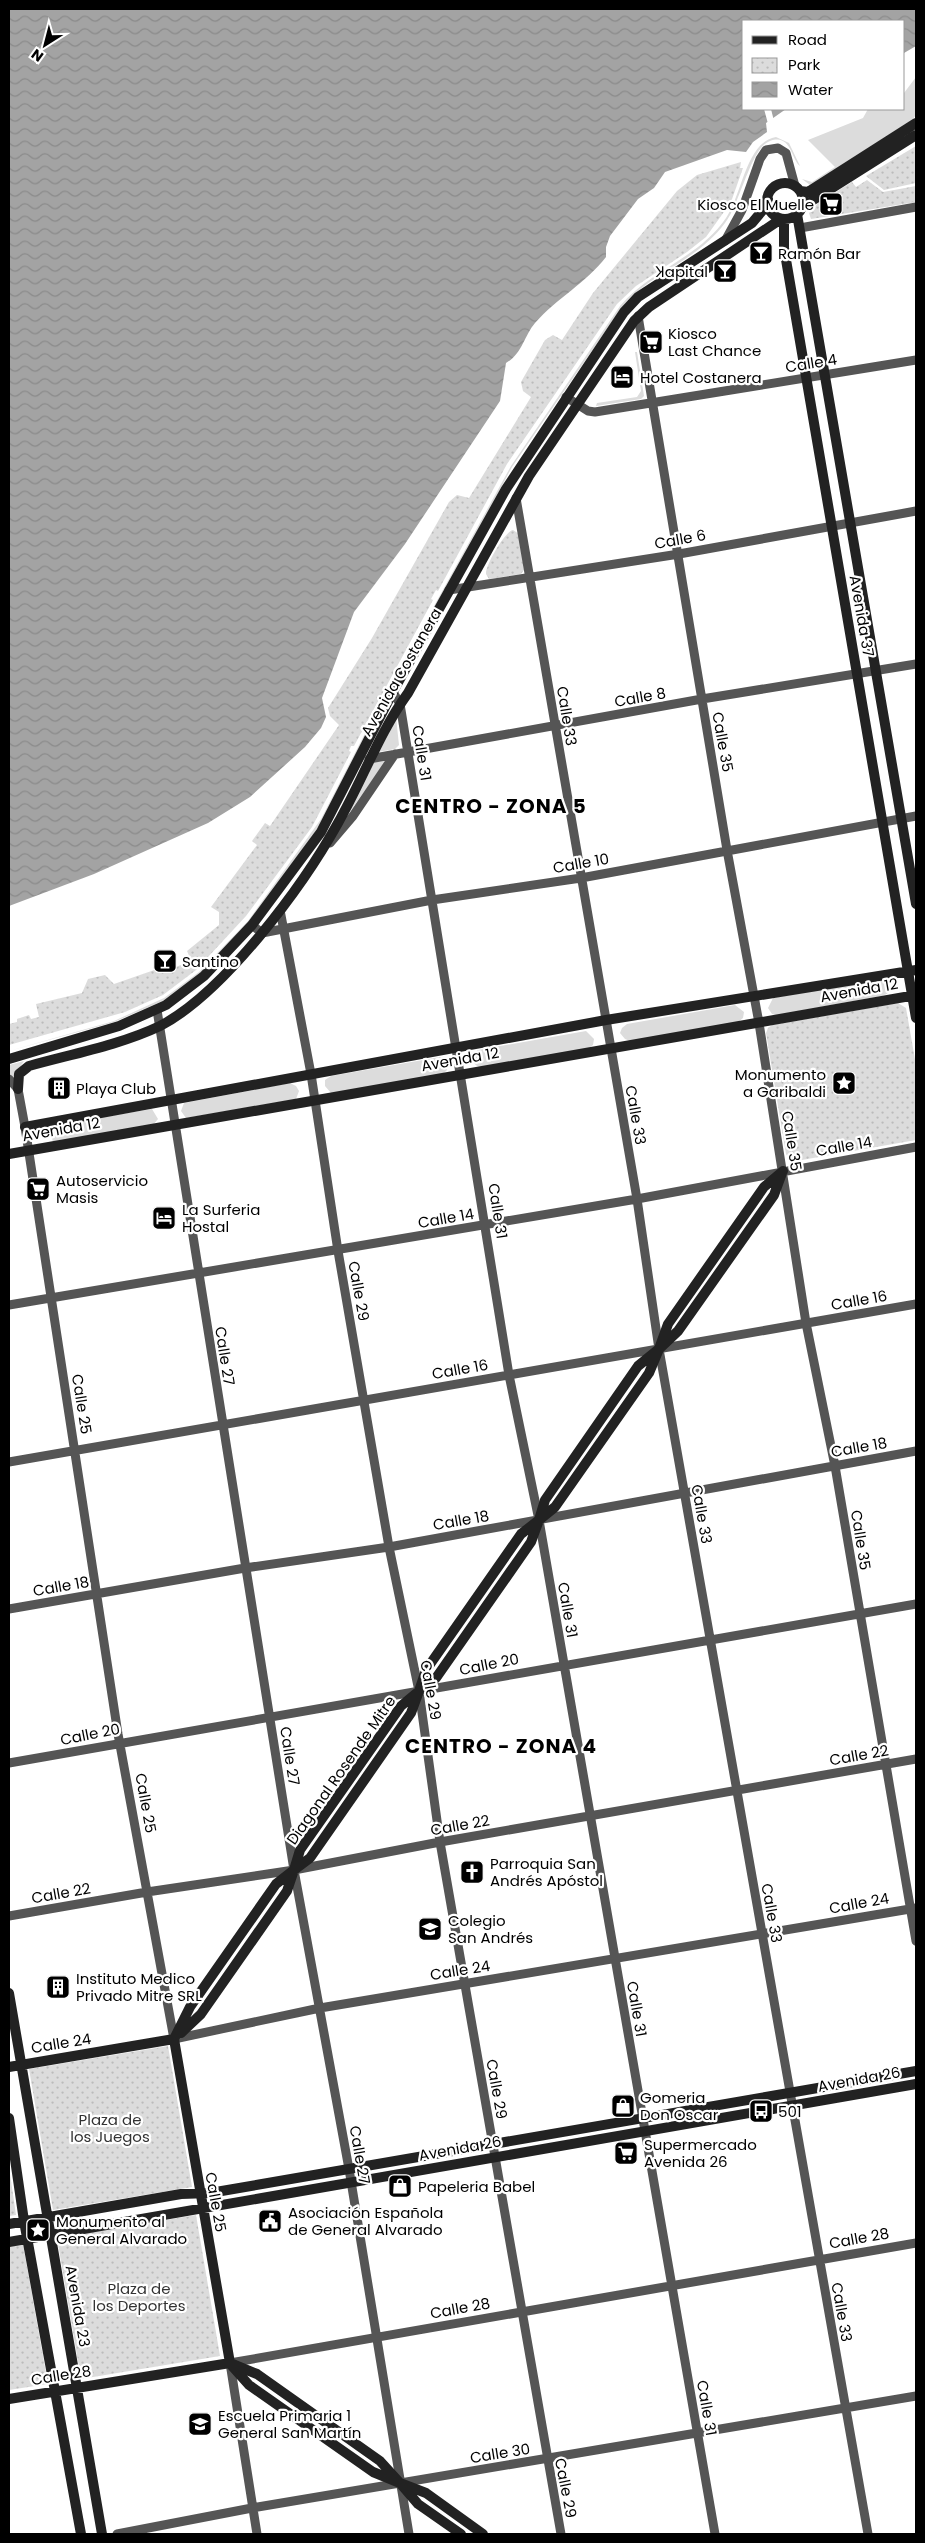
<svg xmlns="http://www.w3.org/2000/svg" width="925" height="2543" viewBox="0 0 925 2543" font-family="Poppins,sans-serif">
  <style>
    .green { fill: #dcdcdc }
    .park { fill: url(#park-dots) }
    .water { fill: url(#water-waves) }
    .pier { fill: #fff }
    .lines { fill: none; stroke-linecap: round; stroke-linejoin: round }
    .street { stroke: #555; stroke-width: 9 }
    .secondary { stroke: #222; stroke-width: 10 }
    .labels { text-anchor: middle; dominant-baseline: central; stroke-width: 4.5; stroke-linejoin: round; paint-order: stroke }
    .poi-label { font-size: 15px; fill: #000; stroke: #fff; text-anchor: start }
    .street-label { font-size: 15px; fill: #000; stroke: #fff }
    .park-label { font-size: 15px; fill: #333; stroke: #fff }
    .district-label { font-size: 20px; font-weight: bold; letter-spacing: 1px; fill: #000; stroke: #fff }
  </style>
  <defs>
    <pattern id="park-dots" width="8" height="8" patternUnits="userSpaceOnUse" patternTransform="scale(1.25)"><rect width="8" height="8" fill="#dcdcdc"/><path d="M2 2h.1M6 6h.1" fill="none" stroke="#bbb" stroke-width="1.8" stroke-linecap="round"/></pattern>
    <pattern id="water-waves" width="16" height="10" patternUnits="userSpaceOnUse" patternTransform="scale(1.25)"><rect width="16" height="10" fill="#a3a3a3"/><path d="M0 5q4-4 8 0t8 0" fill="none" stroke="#8b8b8b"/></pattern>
  </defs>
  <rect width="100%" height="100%" fill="#fff"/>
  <!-- green -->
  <path class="green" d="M916 77V115L912 120 810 185 802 179 812 182 835 167 808 140 863 118 868 109H904V93Z
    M776 137 789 143 800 166C791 159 791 133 770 141 751 147 740 204 725 223 696 262 650 273 622 307L512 467 316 831 240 933 200 974 165 1000 114 1022 9 1051 114 1021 164 998 199 972 248 921 321 819 379 706 511 466 620 306C650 270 699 258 726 218 742 195 746 142 776 137Z
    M635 352H637L644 396 641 399 596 406 597 403 637 397 641 391Z
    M396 717 399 745 395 749 378 752Z
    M384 761 385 762 349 813 373 762Z
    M883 979C889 982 891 988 887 994L881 996 776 1015 772 1014 768 1008 773 998Z
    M735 1005 744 1012 743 1018 738 1022 630 1041 625 1039 620 1033 622 1028 627 1024Z
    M586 1031 594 1039 593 1045 589 1048 481 1067C474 1066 471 1060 473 1054L478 1050Z
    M440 1057 448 1065 447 1070 443 1074 331 1093 325 1086V1080L331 1076Z
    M24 1061 13 1077 9 1074V1065Z
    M290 1083 296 1086 299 1091 296 1099 186 1118 181 1111 184 1103Z
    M152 1109 158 1119 153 1125 53 1143 50 1126Z"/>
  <!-- park -->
  <path class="park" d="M916 146V183L884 190 866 176Z
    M741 162 740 168H743L731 202 706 237 687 252 636 286 617 304 507 464 438 591 436 590 431 599 433 600 354 746H351L349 751 351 752 312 827 246 916 196 970 163 995 125 1012 9 1045V1024L17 1022V1019L29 1015 31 1019 39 1017 36 1004 82 993 88 979 105 975 114 984 163 967 166 972 191 960 187 951 219 925V912L211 907 257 845 252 841 265 823 270 826 339 725 330 716 328 708 372 638 449 502 457 495 469 498 531 397 523 391 521 382 545 340 553 335 562 340 593 293 677 191 697 175Z
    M867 180 883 192 916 186V202L811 219 809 213 818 203 852 182 856 187Z
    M513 530 519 534 524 570 521 574 489 579 486 574C485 566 505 531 513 530Z
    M898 1003 906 1008 916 1065V1140L796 1161 789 1159 786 1154 766 1033 768 1028 772 1025Z
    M168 2046 192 2187 53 2210 29 2069Z
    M9 2167 16 2215 9 2216Z
    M196 2215 220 2356 81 2379 57 2238Z
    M23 2244 48 2384 9 2390V2247Z"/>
  <!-- water -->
  <path class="water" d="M9 9H916V46L904 53V21H744V109H786L766 123 767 132 753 142 746 152 727 150 665 172 654 188 638 199 610 236 606 247V257C586 283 557 298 535 323 524 336 522 354 506 363L500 401 405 544 354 612 322 698 326 717 321 728 305 747 250 797 208 823 94 874 9 906Z"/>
  <!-- pier -->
  <path class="pier" d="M764 109H771L774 121 768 124 770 131Z"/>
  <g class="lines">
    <!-- street -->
    <path class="street" d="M800 228 916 207
      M725 241 742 210 760 159 766 150 778 148 786 153 795 186
      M638 316 727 850 759 1023 806 1323 835 1466 916 1941
      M566 397 588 411 595 412 916 360
      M516 498 637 1199 659 1349 868 2534
      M449 590 679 554 916 511
      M393 692 400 704 509 1375 539 1520 715 2534
      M369 759 702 699 916 664
      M330 843 353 816 395 754
      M280 910 311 1074 338 1251 389 1547 419 1691 440 1842 561 2534
      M252 925 262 933 432 900 581 878 916 816
      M157 1010 294 1870 349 2169 409 2534
      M9 1079 18 1089 25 1127 118 1734 174 2039 320 2008 916 1908
      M9 1305 637 1199 916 1147
      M9 1462 916 1304
      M9 1609 245 1568 389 1547 916 1451
      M9 1763 916 1604
      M9 1916 147 1892 294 1870 440 1842 916 1759
      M117 2534 252 2508 916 2396
      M257 2534 230 2363 916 2243"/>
    <!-- secondary -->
    <path class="secondary" d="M767 201a18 18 0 1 1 36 0a18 18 0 1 1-36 0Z
      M800 191 808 192 916 123
      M802 207 916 135
      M797 214 916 904
      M784 219V248L916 1018
      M9 1059 119 1026 166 1005 204 976 252 925 321 832 396 686 506 489 624 312 638 297 752 223 762 211 768 199
      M18 1089 19 1074 29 1066C72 1054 120 1045 160 1026 224 993 303 886 338 823 363 779 379 733 408 693L529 476 634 321 649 307 781 219
      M25 1127 606 1020 916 970
      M9 1154 916 995
      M9 1993 102 2534
      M181 2033 201 2014 287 1891 294 1870 310 1858 411 1713 419 1691 436 1678 531 1542 539 1520 555 1507 649 1373 659 1349 678 1331 774 1195 782 1173
      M174 2039 190 2007 276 1884 294 1870 300 1850 401 1706 419 1691 426 1670 521 1534 539 1520 545 1500 638 1366 659 1349 668 1324 764 1187 783 1171
      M174 2039 230 2363
      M9 2067 174 2039
      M9 2118 24 2221 81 2534
      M9 2224 181 2194 210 2193 916 2071
      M9 2242 916 2084
      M230 2363 257 2374 380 2461 400 2483 426 2493 483 2534
      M232 2366 249 2385 373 2472 400 2483 418 2504 461 2534
      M9 2399 230 2363"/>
  </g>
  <!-- icons -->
  <defs>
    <g id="supermarket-square" transform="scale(1.25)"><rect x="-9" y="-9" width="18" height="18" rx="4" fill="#000" stroke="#fff"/><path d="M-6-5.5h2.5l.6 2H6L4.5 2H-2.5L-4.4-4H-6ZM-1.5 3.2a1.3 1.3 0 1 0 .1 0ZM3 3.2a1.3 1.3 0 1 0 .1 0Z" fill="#fff"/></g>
    <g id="bar-square" transform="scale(1.25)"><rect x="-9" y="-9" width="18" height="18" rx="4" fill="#000" stroke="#fff"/><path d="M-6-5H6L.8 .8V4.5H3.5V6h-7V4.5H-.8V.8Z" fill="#fff"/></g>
    <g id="hotel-square" transform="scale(1.25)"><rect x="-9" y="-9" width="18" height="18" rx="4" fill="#000" stroke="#fff"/><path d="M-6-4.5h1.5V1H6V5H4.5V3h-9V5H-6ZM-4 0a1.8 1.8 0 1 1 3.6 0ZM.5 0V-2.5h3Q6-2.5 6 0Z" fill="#fff"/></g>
    <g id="sight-square" transform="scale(1.25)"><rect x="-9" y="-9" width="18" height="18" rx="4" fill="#000" stroke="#fff"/><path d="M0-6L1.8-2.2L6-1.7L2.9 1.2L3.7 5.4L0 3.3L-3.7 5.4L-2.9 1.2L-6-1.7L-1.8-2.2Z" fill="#fff"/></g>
    <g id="building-square" transform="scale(1.25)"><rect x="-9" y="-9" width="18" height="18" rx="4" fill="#000" stroke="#fff"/><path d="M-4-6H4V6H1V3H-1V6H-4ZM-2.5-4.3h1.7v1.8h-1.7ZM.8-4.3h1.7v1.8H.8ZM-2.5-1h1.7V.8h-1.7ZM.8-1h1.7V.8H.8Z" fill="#fff"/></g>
    <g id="church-square" transform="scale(1.25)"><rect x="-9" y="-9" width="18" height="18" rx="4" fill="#000" stroke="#fff"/><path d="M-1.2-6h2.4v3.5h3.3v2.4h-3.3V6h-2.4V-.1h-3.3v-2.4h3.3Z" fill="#fff"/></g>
    <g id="school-square" transform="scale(1.25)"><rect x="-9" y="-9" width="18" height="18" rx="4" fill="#000" stroke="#fff"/><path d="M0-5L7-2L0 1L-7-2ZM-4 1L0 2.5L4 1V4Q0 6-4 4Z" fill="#fff"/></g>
    <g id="shop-square" transform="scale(1.25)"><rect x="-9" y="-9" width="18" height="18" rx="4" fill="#000" stroke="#fff"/><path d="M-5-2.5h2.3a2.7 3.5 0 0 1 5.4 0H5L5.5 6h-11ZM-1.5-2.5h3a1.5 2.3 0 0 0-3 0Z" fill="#fff"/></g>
    <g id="bus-square" transform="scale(1.25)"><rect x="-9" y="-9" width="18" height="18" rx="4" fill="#000" stroke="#fff"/><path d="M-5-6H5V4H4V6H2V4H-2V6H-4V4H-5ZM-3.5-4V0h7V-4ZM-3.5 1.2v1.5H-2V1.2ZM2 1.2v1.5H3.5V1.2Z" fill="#fff"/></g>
    <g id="civic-square" transform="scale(1.25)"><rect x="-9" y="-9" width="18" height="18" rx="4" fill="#000" stroke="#fff"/><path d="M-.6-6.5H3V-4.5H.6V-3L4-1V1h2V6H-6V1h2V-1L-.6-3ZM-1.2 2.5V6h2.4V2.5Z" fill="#fff"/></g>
  </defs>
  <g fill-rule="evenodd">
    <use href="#supermarket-square" x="831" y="204"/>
    <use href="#bar-square" x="761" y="253"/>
    <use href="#bar-square" x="725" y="271"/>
    <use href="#supermarket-square" x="651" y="342"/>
    <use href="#hotel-square" x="622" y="377"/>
    <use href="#bar-square" x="165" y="961"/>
    <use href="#sight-square" x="844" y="1083"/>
    <use href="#building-square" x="59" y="1088"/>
    <use href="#supermarket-square" x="38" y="1189"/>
    <use href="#hotel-square" x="164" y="1218"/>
    <use href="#church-square" x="472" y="1872"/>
    <use href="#school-square" x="430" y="1929"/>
    <use href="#building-square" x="58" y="1987"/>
    <use href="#shop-square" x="623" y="2106"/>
    <use href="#bus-square" x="761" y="2111"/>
    <use href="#supermarket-square" x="626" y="2153"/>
    <use href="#shop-square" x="400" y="2186"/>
    <use href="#civic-square" x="270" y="2221"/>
    <use href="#sight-square" x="38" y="2230"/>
    <use href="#school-square" x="200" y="2424"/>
  </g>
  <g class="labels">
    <!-- poi labels -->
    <g class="poi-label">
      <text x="814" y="204" text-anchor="end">Kiosco El Muelle</text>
      <text x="778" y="253">Ramón Bar</text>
      <text x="708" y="271" text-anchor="end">Ʞapital</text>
      <text x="668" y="333">Kiosco<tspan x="668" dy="17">Last Chance</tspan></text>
      <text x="640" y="377">Hotel Costanera</text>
      <text x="182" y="961">Santino</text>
      <text x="826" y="1074" text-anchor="end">Monumento<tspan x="826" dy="17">a Garibaldi</tspan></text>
      <text x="76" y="1088">Playa Club</text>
      <text x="56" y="1180">Autoservicio<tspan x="56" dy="17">Masis</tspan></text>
      <text x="182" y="1209">La Surferia<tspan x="182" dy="17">Hostal</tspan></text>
      <text x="490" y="1863">Parroquia San<tspan x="490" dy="17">Andrés Apóstol</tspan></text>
      <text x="448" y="1920">Colegio<tspan x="448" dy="17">San Andrés</tspan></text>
      <text x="76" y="1978">Instituto Medico<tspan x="76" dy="17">Privado Mitre SRL</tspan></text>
      <text x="640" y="2097">Gomeria<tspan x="640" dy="17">Don Oscar</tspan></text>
      <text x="778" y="2111">501</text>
      <text x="644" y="2144">Supermercado<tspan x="644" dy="17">Avenida 26</tspan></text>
      <text x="418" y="2186">Papeleria Babel</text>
      <text x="288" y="2212">Asociación Española<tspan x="288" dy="17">de General Alvarado</tspan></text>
      <text x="56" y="2221">Monumento al<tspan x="56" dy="17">General Alvarado</tspan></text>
      <text x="218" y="2415">Escuela Primaria 1<tspan x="218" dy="17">General San Martín</tspan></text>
    </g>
    <!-- street labels -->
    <g class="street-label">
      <text transform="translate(811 363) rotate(-9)">Calle 4</text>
      <text transform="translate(680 539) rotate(-10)">Calle 6</text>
      <text transform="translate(862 616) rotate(80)">Avenida 37</text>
      <text transform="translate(401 672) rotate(-60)">Avenida Costanera</text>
      <text transform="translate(640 697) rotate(-10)">Calle 8</text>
      <text transform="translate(567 716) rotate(81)">Calle 33</text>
      <text transform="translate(723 742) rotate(80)">Calle 35</text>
      <text transform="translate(422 753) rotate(81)">Calle 31</text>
      <text transform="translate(581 863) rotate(-10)">Calle 10</text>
      <text transform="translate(859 990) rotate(-10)">Avenida 12</text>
      <text transform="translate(460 1059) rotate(-10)">Avenida 12</text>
      <text transform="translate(636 1115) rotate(80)">Calle 33</text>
      <text transform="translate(61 1129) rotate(-10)">Avenida 12</text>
      <text transform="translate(792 1141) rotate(81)">Calle 35</text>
      <text transform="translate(844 1146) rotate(-10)">Calle 14</text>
      <text transform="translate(498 1211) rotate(81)">Calle 31</text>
      <text transform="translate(446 1218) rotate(-10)">Calle 14</text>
      <text transform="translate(359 1291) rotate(80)">Calle 29</text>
      <text transform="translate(859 1300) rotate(-10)">Calle 16</text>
      <text transform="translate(225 1356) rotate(81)">Calle 27</text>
      <text transform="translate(460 1369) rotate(-10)">Calle 16</text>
      <text transform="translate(82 1404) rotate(81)">Calle 25</text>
      <text transform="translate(859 1447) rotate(-10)">Calle 18</text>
      <text transform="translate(702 1514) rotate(80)">Calle 33</text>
      <text transform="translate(461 1520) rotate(-10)">Calle 18</text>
      <text transform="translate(861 1540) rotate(81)">Calle 35</text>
      <text transform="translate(61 1586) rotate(-10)">Calle 18</text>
      <text transform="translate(568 1610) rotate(80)">Calle 31</text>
      <text transform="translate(489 1664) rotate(-11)">Calle 20</text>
      <text transform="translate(431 1690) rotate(80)">Calle 29</text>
      <text transform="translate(90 1734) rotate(-11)">Calle 20</text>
      <text transform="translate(859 1755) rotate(-10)">Calle 22</text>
      <text transform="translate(290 1756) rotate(81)">Calle 27</text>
      <text transform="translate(341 1770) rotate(-55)">Diagonal Rosende Mitre</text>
      <text transform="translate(146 1803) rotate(80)">Calle 25</text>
      <text transform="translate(460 1825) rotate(-10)">Calle 22</text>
      <text transform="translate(61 1893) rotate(-10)">Calle 22</text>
      <text transform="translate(859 1903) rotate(-10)">Calle 24</text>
      <text transform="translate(772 1913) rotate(80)">Calle 33</text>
      <text transform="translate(460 1970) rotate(-9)">Calle 24</text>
      <text transform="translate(637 2009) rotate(80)">Calle 31</text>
      <text transform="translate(61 2043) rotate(-9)">Calle 24</text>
      <text transform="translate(859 2079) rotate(-10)">Avenida 26</text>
      <text transform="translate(497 2089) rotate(80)">Calle 29</text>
      <text transform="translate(460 2148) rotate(-10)">Avenida 26</text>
      <text transform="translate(360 2155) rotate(80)">Calle 27</text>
      <text transform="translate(216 2202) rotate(80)">Calle 25</text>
      <text transform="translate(859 2238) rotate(-10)">Calle 28</text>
      <text transform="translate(78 2306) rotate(80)">Avenida 23</text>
      <text transform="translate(460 2308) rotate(-10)">Calle 28</text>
      <text transform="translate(842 2312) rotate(80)">Calle 33</text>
      <text transform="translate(61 2375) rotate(-9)">Calle 28</text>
      <text transform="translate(707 2408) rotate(80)">Calle 31</text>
      <text transform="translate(500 2453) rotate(-9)">Calle 30</text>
      <text transform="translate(566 2488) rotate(79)">Calle 29</text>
    </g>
    <!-- park labels -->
    <g class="park-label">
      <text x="110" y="2119">Plaza de<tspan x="110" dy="17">los Juegos</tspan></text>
      <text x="139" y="2288">Plaza de<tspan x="139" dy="17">los Deportes</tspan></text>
    </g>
    <!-- district labels -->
    <g class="district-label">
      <text x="491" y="806">CENTRO - ZONA 5</text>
      <text x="501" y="1746">CENTRO - ZONA 4</text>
    </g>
  </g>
  <!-- border -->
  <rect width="925" height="2543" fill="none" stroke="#000000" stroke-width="20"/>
  <!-- legend -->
  <rect x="742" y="20" width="162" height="90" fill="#ffffff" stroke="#999999"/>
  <rect x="752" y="36" width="25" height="8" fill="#222222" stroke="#999999"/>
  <text x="788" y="45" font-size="15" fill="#000000">Road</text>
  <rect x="752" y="58" width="25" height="15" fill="url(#park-dots)" stroke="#999999"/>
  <text x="788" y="70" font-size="15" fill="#000000">Park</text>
  <rect x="752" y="82" width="25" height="15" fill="url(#water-waves)" stroke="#999999"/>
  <text x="788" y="95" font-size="15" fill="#000000">Water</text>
  <!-- north arrow -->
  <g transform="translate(45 45) rotate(216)" stroke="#ffffff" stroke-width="4" paint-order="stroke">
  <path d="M0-4L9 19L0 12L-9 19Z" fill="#000000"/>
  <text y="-8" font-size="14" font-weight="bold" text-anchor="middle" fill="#000000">N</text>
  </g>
</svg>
